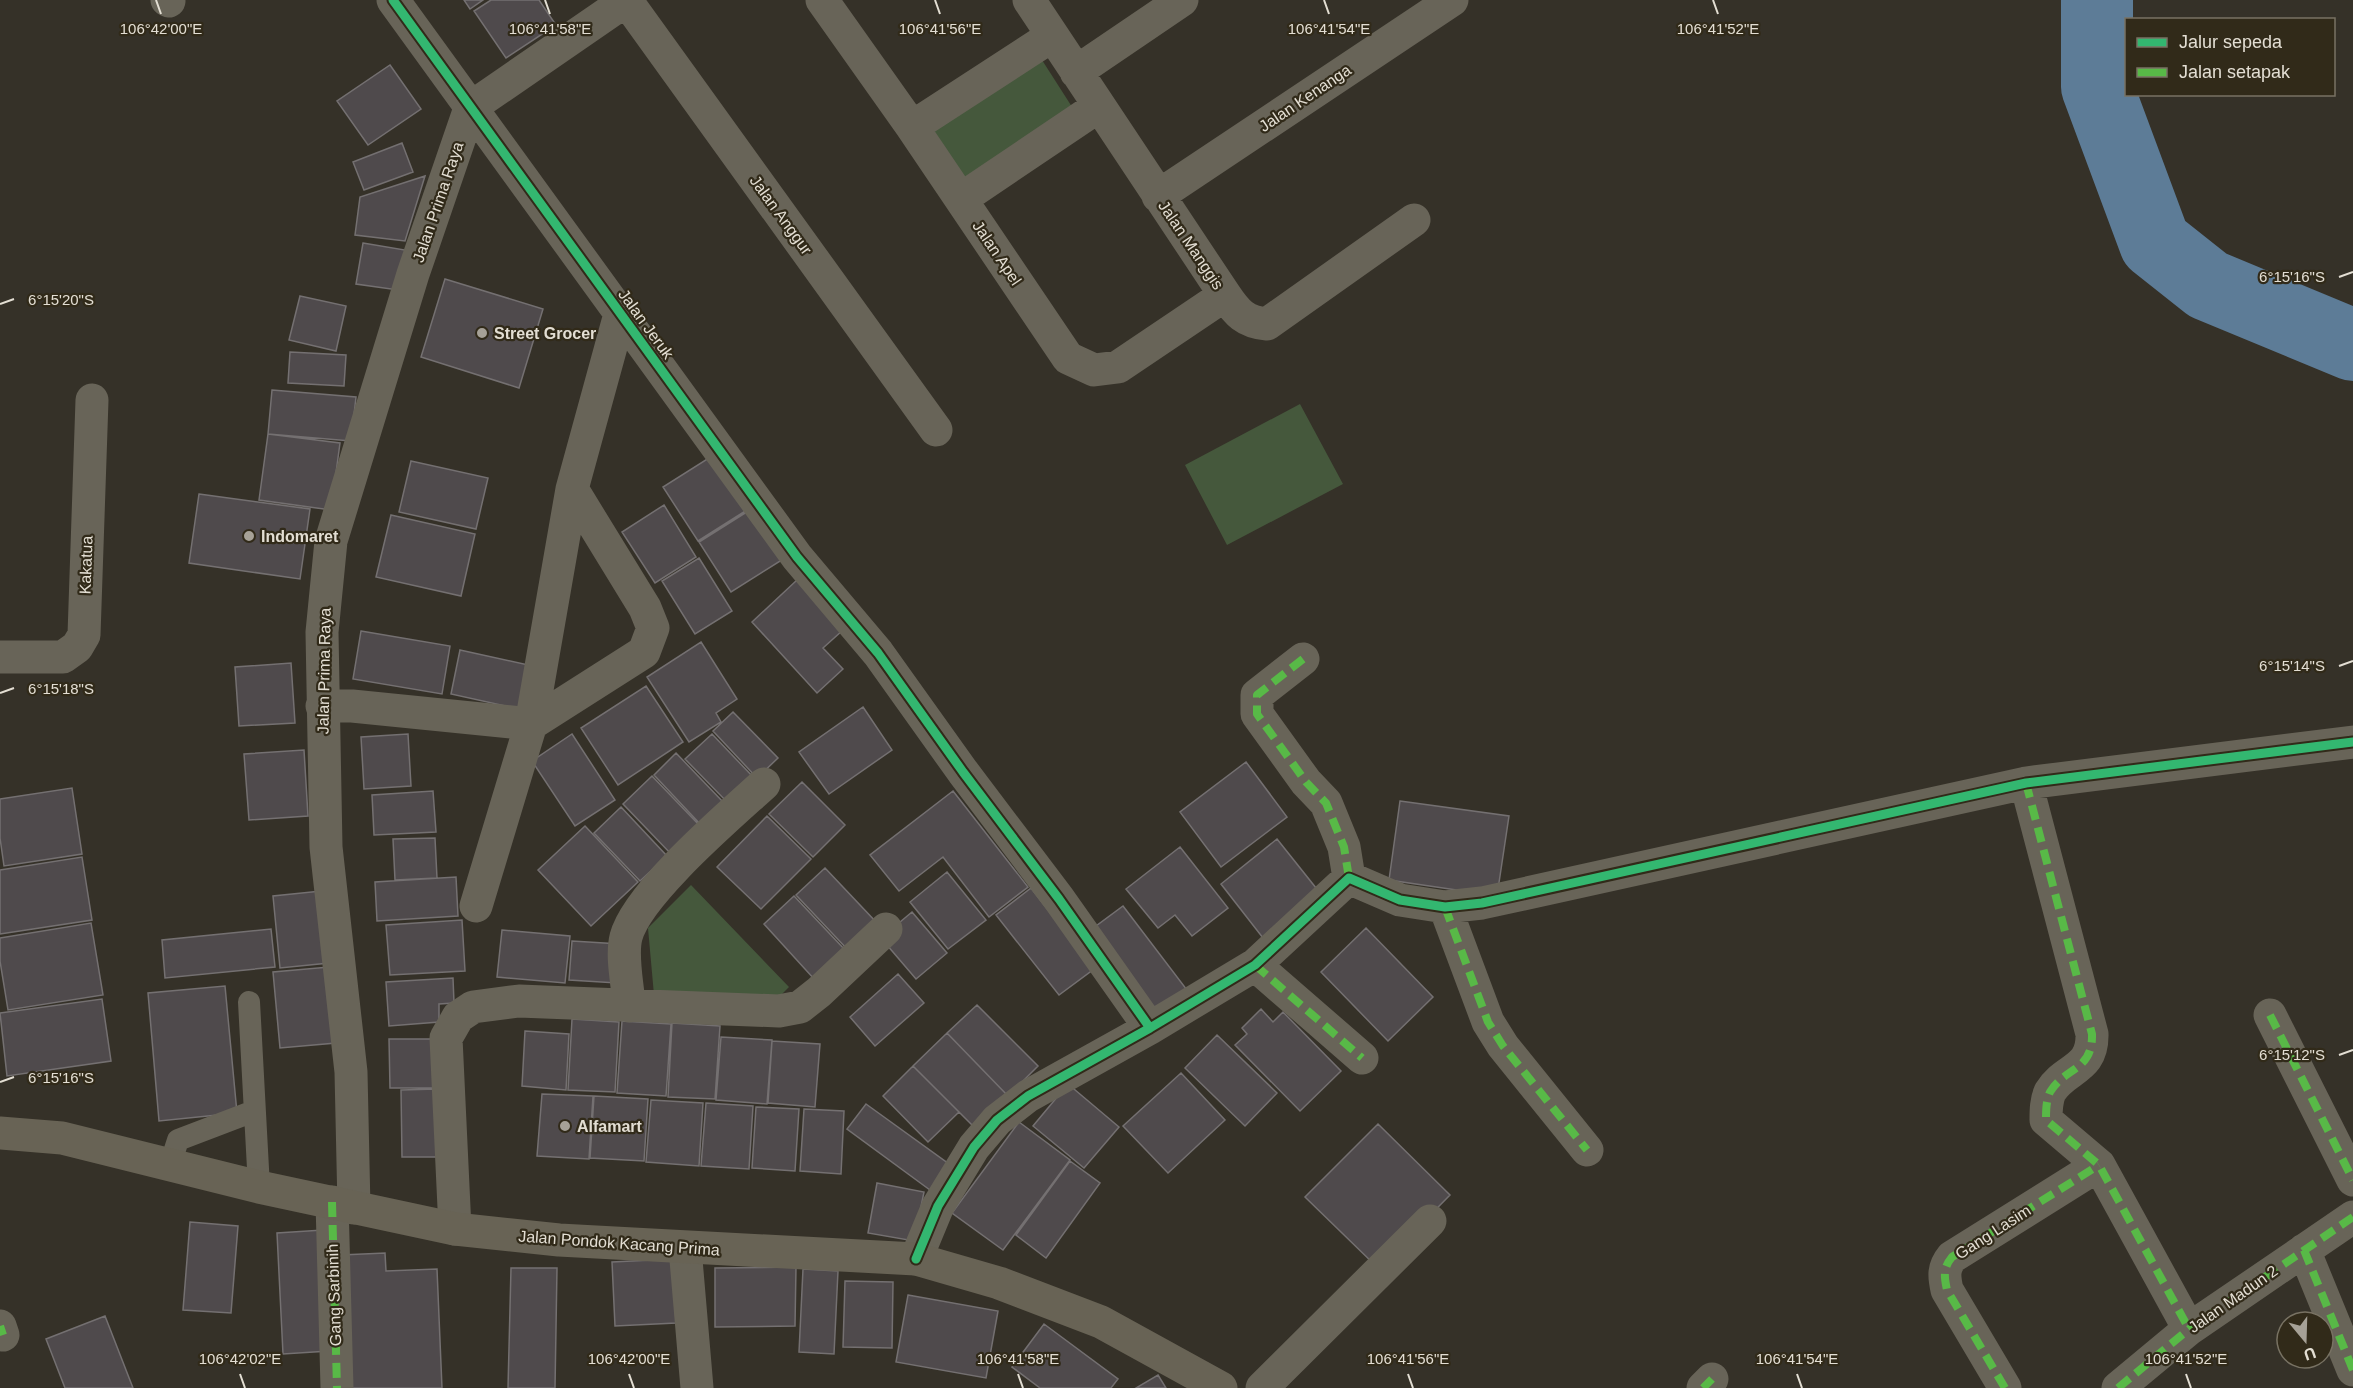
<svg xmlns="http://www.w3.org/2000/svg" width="2353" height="1388" viewBox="0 0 2353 1388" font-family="Arial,sans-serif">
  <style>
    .green { fill: #45583c }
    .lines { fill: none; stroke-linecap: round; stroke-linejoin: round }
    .river { stroke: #5d7c97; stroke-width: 72 }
    .building { fill: #4f4a4c; stroke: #747071; stroke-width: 1.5 }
    .lane { stroke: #686458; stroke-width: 22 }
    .street { stroke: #686458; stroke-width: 33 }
    .secondary { stroke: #686355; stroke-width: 33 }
    .quiet { stroke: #58b947; stroke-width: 8; stroke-dasharray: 15 8; stroke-linecap: butt }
    .cycleway-casing { stroke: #312a19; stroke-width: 13 }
    .cycleway { stroke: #33b770; stroke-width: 9 }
    .ticks { fill: none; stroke: #e3ded3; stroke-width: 2 }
    .poi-dot { fill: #a6a197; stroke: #312a19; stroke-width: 2 }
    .labels { text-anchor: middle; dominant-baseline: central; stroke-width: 4.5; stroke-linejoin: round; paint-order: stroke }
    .street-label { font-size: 16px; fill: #e3ded3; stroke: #312a19 }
    .poi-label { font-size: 16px; font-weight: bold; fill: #e3ded3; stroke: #312a19; text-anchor: start }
    .ticks-label { font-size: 15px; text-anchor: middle; fill: #e3ded3; stroke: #312a19; stroke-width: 4.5; stroke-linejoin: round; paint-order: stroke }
  </style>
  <rect width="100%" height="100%" fill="#353128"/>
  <!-- green -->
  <path class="green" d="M1042 60 1074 110 963 183 930 133Z
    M1300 404 1343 484 1227 545 1185 465Z
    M691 885 789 987 770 1006 654 995 648 928Z"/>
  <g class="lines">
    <!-- river -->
    <path class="river" d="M2097 0V87L2155 243 2208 285 2353 345"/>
  </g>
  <!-- building -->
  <path class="building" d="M464 0H483L470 9Z
    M491 0H539L556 25 506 58 474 11Z
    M390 65 421 109 368 145 337 101Z
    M402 143 413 172 364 190 353 162Z
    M425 176 405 241 355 235 360 197Z
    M363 243 405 250 398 290 356 284Z
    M445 279 543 309 519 388 421 357Z
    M300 296 346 306 336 351 289 340Z
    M290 352 346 355 344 386 288 383Z
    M272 390 356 397 351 441 268 434Z
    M268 434 340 443 331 510 259 500Z
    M712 456 747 510 698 541 663 487Z
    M411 461 488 478 476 529 399 512Z
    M199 494 310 509 300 579 189 563Z
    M664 505 696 557 655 583 622 532Z
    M753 508 785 558 731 592 699 542Z
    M391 515 475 534 461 596 376 577Z
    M699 558 732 611 695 634 662 581Z
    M797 580 843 630 823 648 843 669 817 693 752 622Z
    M361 631 450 646 442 694 353 679Z
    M701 642 737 699 716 713 721 722 689 742 647 677Z
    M460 650 533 666 524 710 451 694Z
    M291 663 295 723 239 726 235 667Z
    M646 686 683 742 618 785 581 728Z
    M863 707 892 750 829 794 799 752Z
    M733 712 778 758 757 778 713 731Z
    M408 734 411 786 364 789 361 737Z
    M572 734 615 800 575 826 532 761Z
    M712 734 756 780 730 805 685 759Z
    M304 750 308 816 249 820 244 754Z
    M676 753 725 804 702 826 654 775Z
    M1246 762 1287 817 1221 867 1180 812Z
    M652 776 701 827 672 855 623 804Z
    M802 782 845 825 813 857 769 814Z
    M72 788 82 854 4 866 0 838V799Z
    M433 791 436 832 374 835 372 795Z
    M953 791 1028 887 989 917 943 857 899 891 870 855Z
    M1400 801 1509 816 1497 896 1389 880Z
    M621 807 667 856 640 881 594 833Z
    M767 816 811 859 761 909 717 867Z
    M585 826 638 882 591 926 538 870Z
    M435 838 437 878 395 880 393 839Z
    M1277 839 1320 893 1263 938 1221 884Z
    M1180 847 1228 908 1192 936 1175 915 1158 928 1126 889Z
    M82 857 92 920 0 934V870Z
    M825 868 877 923 848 950 796 895Z
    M947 872 986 920 948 949 910 902Z
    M456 877 458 916 377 921 375 882Z
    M1031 888 1094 969 1059 995 996 915Z
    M321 891 329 963 280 968 273 896Z
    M794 896 846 951 815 980 764 924Z
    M1123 906 1187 990 1153 1016 1088 932Z
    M912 912 947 953 916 979 881 938Z
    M462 920 465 971 390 975 386 925Z
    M91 923 103 995 8 1010 0 961V938Z
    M1366 928 1433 997 1388 1041 1321 972Z
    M271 929 275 967 165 978 162 940Z
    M502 930 570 936 565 983 497 977Z
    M572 941 620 944 617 983 569 980Z
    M329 967 336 1043 280 1048 273 972Z
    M898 974 924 1003 875 1046 850 1017Z
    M453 978 454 1003 439 1004V1022L389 1026 386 982Z
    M225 986 237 1113 159 1121 148 993Z
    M102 999 111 1061 7 1076 0 1013Z
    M977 1005 1038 1066 1008 1096 947 1033Z
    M1261 1009 1273 1022 1283 1012 1341 1071 1300 1111 1235 1045 1247 1034 1242 1028Z
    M572 1019 619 1022 615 1092 568 1090Z
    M622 1021 671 1024 666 1096 617 1093Z
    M672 1023 720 1026 715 1099 668 1097Z
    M525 1031 569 1034 566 1090 522 1086Z
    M947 1033 1008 1096 975 1128 913 1066Z
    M1217 1035 1277 1093 1245 1126 1185 1068Z
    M721 1037 772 1040 767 1104 716 1100Z
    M389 1039H439V1088H390Z
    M772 1041 820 1044 815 1107 768 1103Z
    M913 1066 959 1112 928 1142 883 1096Z
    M1181 1073 1225 1120 1168 1173 1123 1126Z
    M1068 1084 1119 1127 1084 1168 1033 1126Z
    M437 1089 438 1157H402L401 1090Z
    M542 1094 593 1096 589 1159 537 1156Z
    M594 1096 648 1099 644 1161 590 1158Z
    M651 1100 703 1103 699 1166 646 1162Z
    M706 1103 753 1106 749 1169 701 1166Z
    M866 1104 949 1164 930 1190 847 1129Z
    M756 1107 799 1109 795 1171 752 1168Z
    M804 1109 844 1111 841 1174 800 1171Z
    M1019 1122 1070 1160 1003 1250 952 1213Z
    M1378 1124 1450 1195 1378 1268 1305 1197Z
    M1070 1161 1100 1183 1046 1258 1016 1235Z
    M877 1183 924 1192 914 1241 868 1233Z
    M190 1222 238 1226 231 1313 183 1310Z
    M323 1230 329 1351 283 1354 277 1233Z
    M385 1253 386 1271 437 1269 442 1388H347L341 1255Z
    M673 1259 676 1323 615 1326 612 1262Z
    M796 1267 795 1326 715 1327V1268Z
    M511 1268H557L555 1388H508Z
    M803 1269 838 1271 834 1354 799 1352Z
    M845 1281 893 1282 892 1348 843 1347Z
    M908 1295 998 1311 986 1378 896 1362Z
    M105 1316 133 1388H65L46 1339Z
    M1044 1324 1118 1379 1111 1388H1040L1012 1367Z
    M1158 1375 1166 1388H1136Z"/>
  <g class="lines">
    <!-- lane -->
    <path class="lane" d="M249 1002 259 1187
      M170 1165 178 1140 254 1111"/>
    <!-- street -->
    <path class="street" d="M167 0 169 1
      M393 0 797 557 878 653 963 772 1059 899 1150 1028
      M626 0 936 430
      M822 0 912 127 1068 358 1094 370 1118 367 1225 295
      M1029 0 1225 295C1237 313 1245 322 1267 324L1414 220
      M1076 72 1182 0
      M470 108 627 0
      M912 127 1052 36
      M1158 196 1452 0
      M961 199 1099 106
      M0 657H63L77 647 84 635 92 400
      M1303 659 1257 695V714L1306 782 1326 803 1344 847 1349 878
      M322 706H352L531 724 644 652 653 628 645 608 572 489
      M2026 783 2092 1034C2093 1071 2065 1067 2050 1092 2046 1101 2046 1111 2046 1120L2099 1165 2189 1329
      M476 906 531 724 572 489 620 314
      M1445 907 1488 1022 1503 1046 1587 1150
      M1255 965 1362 1058
      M629 1006C628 985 621 957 626 937 637 894 729 816 764 784
      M2270 1015 2353 1180
      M332 1202 337 1388
      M354 1208 351 1072 326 847 322 632 331 541 413 274 470 108
      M455 1229 446 1038 458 1017 473 1007 519 1001 779 1011 800 1007 819 992 886 929
      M685 1248 697 1388
      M2304 1250 2353 1370
      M916 1259 938 1206 974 1147 997 1120 1028 1096 1150 1028 1255 965 1349 878 1400 900 1445 907 1482 903 2026 783 2353 742
      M0 1326 3 1335
      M1262 1388 1430 1221
      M1703 1388 1712 1379
      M2005 1388 1947 1290C1944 1276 1943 1268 1952 1257L2099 1165
      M2118 1388 2189 1329 2353 1217"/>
    <!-- secondary -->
    <path class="secondary" d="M0 1133 62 1138 259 1187 455 1229 559 1240 916 1259 999 1283 1101 1322 1221 1388"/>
    <!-- quiet -->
    <path class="quiet" d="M1303 659 1257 695V714L1306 782 1326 803 1344 847 1349 878
      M2026 783 2092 1034C2093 1071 2065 1067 2050 1092 2046 1101 2046 1111 2046 1120L2099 1165 2189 1329
      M1445 907 1488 1022 1503 1046 1587 1150
      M1255 965 1362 1058
      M2270 1015 2353 1180
      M332 1202 337 1388
      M2304 1250 2353 1370
      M0 1326 3 1335
      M1703 1388 1712 1379
      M2005 1388 1947 1290C1944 1276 1943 1268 1952 1257L2099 1165
      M2118 1388 2189 1329 2353 1217"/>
    <!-- cycleway casing -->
    <g class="cycleway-casing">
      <path id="cycleway" d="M393 0 797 557 878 653 963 772 1059 899 1150 1028
        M916 1259 938 1206 974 1147 997 1120 1028 1096 1150 1028 1255 965 1349 878 1400 900 1445 907 1482 903 2026 783 2353 742"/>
    </g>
    <!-- cycleway -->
    <use href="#cycleway" class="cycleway"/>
  </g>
  <!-- ticks -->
  <path class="ticks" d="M156 0 161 14M545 0 550 14M935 0 940 14M1324 0 1329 14M1713 0 1718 14M2339 277 2353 272M0 304 14 299M2339 666 2353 661M0 693 14 688M2339 1055 2353 1050M0 1082 14 1077M240 1374 245 1388M629 1374 634 1388M1018 1374 1023 1388M1408 1374 1413 1388M1797 1374 1802 1388M2186 1374 2191 1388"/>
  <!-- markers -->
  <g class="poi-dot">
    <circle cx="482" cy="333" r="6"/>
    <circle cx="249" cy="536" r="6"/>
    <circle cx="565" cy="1126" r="6"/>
  </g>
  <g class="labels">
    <!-- street labels -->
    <g class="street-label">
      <text transform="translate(1305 98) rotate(-34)">Jalan Kenanga</text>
      <text transform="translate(438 202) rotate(-71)">Jalan Prima Raya</text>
      <text transform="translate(781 215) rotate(54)">Jalan Anggur</text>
      <text transform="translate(1191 245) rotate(56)">Jalan Manggis</text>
      <text transform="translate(997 253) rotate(56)">Jalan Apel</text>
      <text transform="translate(646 324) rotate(54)">Jalan Jeruk</text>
      <text transform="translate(86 565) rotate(-88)">Kakatua</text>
      <text transform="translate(324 671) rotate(-89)">Jalan Prima Raya</text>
      <text transform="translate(1993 1232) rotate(-33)">Gang Lasim</text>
      <text transform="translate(619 1243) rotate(4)">Jalan Pondok Kacang Prima</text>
      <text transform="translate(334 1295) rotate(-92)">Gang Sarbinih</text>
      <text transform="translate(2233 1299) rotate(-35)">Jalan Madun 2</text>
    </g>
    <!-- poi labels -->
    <g class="poi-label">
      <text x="494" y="333">Street Grocer</text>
      <text x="261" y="536">Indomaret</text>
      <text x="577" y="1126">Alfamart</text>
    </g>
  </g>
  <g class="ticks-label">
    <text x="161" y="34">106°42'00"E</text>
    <text x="550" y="34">106°41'58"E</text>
    <text x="940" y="34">106°41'56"E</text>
    <text x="1329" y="34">106°41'54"E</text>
    <text x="1718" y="34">106°41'52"E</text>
    <text x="2292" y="282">6°15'16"S</text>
    <text x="61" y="305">6°15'20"S</text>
    <text x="2292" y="671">6°15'14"S</text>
    <text x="61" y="694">6°15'18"S</text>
    <text x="2292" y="1060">6°15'12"S</text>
    <text x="61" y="1083">6°15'16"S</text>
    <text x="240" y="1364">106°42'02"E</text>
    <text x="629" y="1364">106°42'00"E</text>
    <text x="1018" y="1364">106°41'58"E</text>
    <text x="1408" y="1364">106°41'56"E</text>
    <text x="1797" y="1364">106°41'54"E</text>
    <text x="2186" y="1364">106°41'52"E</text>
  </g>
  <!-- legend -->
  <rect x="2125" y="18" width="210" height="78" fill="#312a19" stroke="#787263" stroke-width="1.5"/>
  <rect x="2137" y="38" width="30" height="9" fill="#33b770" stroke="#787263" stroke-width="1.5"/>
  <text x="2179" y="48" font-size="18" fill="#e3ded3">Jalur sepeda</text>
  <rect x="2137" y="68" width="30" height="9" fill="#58b947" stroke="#787263" stroke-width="1.5"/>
  <text x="2179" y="78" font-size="18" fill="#e3ded3">Jalan setapak</text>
  <!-- north arrow -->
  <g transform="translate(2305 1340) rotate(161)"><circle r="28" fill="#312a19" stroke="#787263" stroke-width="1.5"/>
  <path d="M0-4.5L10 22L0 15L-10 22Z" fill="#a6a197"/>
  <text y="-9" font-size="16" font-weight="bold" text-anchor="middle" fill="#e3ded3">U</text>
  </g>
</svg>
